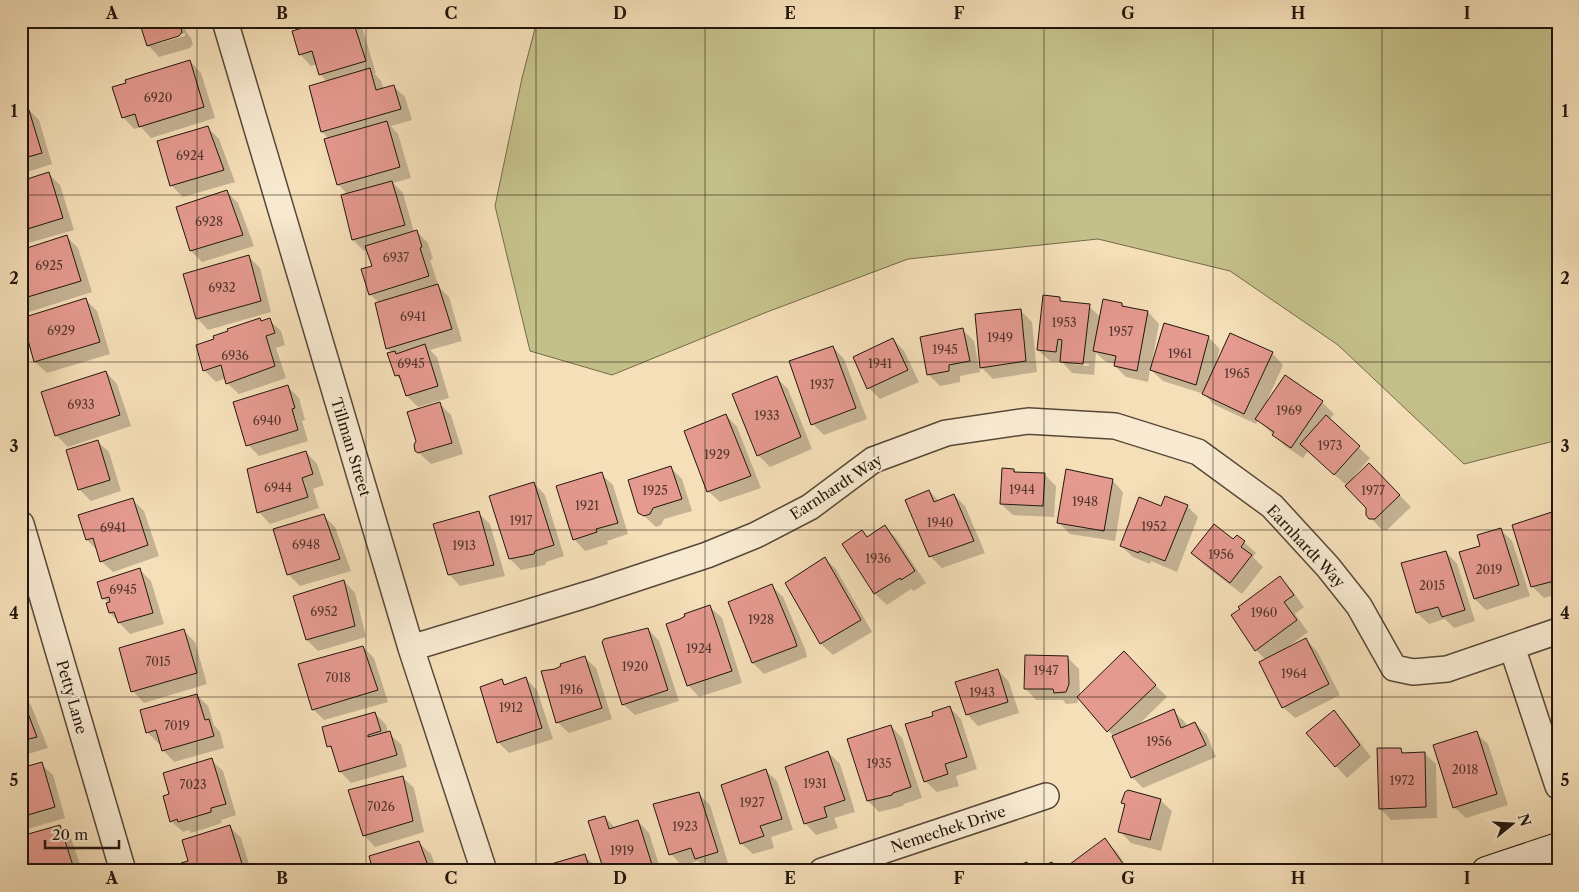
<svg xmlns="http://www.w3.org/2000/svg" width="1579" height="892" viewBox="0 0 1579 892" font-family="'Libre Caslon Text',serif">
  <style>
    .green { fill: #c4c089; stroke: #736b4b }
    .shadow { fill: #0003; fill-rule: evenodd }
    .building { fill: #e59a8f; stroke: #22160d }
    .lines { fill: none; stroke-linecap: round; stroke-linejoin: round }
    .street-casing { stroke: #574838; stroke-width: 28 }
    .secondary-casing { stroke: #22160d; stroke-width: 30 }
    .street { stroke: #f8ead1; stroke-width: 25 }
    .secondary { stroke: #f8ead1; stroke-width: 28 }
    .grid { fill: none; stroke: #22160d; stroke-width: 1; stroke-opacity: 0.55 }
    .labels { text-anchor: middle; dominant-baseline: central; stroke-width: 4; stroke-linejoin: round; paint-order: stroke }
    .number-label { font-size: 12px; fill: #53372e }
    .street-label { font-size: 15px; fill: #22160d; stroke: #f8ead1 }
    .neatline { fill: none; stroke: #22160d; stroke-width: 2 }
    .grid-label { font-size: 16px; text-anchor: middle; font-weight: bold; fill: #22160d }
  </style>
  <rect width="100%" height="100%" fill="#f5dfb8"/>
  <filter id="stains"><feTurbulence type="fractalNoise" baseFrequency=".004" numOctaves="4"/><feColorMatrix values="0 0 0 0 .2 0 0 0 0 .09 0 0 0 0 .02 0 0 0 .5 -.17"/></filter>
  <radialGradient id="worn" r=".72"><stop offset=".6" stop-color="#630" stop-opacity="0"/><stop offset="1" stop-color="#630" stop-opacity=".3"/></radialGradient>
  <!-- green -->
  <path class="green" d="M537 21H1558V440L1464 464 1338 345 1230 271 1098 239 908 259 767 312 612 375 530 351 495 206 522 78Z"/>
  <!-- shadow -->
  <path class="shadow" d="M141 21H182L186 32 191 38 193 44 190 48 159 57 148 45ZM185 33V36L153 45V43Z
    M332 21H356L362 27 376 73H374L381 81 384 89 393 86 405 97 412 120 391 126 398 134 411 178 393 183 403 193 414 232 416 231 428 243 433 259 430 260 439 287 449 297 462 341 430 350 437 357 449 398 418 407 407 396 402 382 396 375 392 353 387 348 379 303 370 294 373 266 368 250 364 251 353 240 343 196 348 195 338 184 329 139 322 132 327 82 320 74 317 64 311 66 300 54Z
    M190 61 201 73 215 118 151 138 141 127 134 129 123 117Z
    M28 109 39 120 52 164 21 174V111Z
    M207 127 219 139 235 182 183 197 171 185Z
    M49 174 60 185 74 230 21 245V182Z
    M227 192 238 203 254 246 202 262 191 251 177 208Z
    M67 237 78 248 92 292 29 312 21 304V251Z
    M248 256 260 268 271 312 208 330 197 318Z
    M1059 298 1064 303 1089 306 1101 318 1122 304 1126 308 1148 312 1159 324 1152 362 1208 337 1220 349 1216 363 1272 353 1283 365 1265 405 1286 377 1322 402 1334 414 1329 420 1370 458 1354 476 1356 477 1369 464 1411 507 1387 530H1382L1367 514V507L1347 486 1308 451 1303 458 1285 446 1258 420 1256 424 1215 405 1204 394 1163 381 1150 369 1148 382 1126 377 1115 366V364L1106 362 1096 353 1094 375 1072 373 1062 362 1050 361 1038 350ZM1072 362 1089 364V366L1072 364Z
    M86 300 97 311 110 354 47 373 35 362 24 319Z
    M1021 311 1032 322 1037 372 993 379 981 367Z
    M260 320 262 322 269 320 281 331 285 345 276 348 286 378 239 394 227 383 226 378 216 382 204 370 215 340Z
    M963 330 974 341 980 372 960 376V382L940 386 929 375 921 338Z
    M893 339 904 351 919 382 880 399 869 388Z
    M833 347 844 359 867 419 824 435 813 424Z
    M106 372 117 384 131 426 68 447 56 435Z
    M776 377 788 389 812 449 770 467 758 455Z
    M287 386 299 398 305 420 302 421 308 441 259 456 248 445Z
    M440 404 451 415 463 454 431 464 416 450Z
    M726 415 737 427 761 488 720 502 708 491Z
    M97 441 109 452 121 491 91 501 79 489Z
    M306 452 317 464 324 485 313 489 319 508 270 524 259 512Z
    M671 468 682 479 692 511 664 519 661 525 656 527 640 512Z
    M1014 470 1017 473 1044 474 1056 486 1054 517 1013 515 1001 504Z
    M601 474 613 485 628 534 607 541 608 544 585 551 574 539Z
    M1112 480 1123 492 1115 541 1070 534 1059 523Z
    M534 483 545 495 564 556 546 562 545 565 521 570 510 559Z
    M929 491 939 501 954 495 965 506 985 553 942 568 930 556Z
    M133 500 144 511 159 556 113 572 101 561 98 551 87 540 80 516Z
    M1187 506 1198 517 1177 572 1151 561 1150 564 1133 557 1121 546 1161 507Z
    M1555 512 1558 515V594L1544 598 1533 587Z
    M478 513 490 524 505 576 460 586 449 574Z
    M323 515 335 527 351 571 300 586 288 574Z
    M885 527 896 538 926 583 914 591 911 589 887 605 875 594 843 544 862 532 868 538Z
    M1500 529 1512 541 1530 596 1486 610 1475 599 1460 553 1482 546Z
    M1237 536 1256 553 1253 557 1263 567 1242 594 1204 565 1192 553 1233 541Z
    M1446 552 1457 564 1475 621 1454 628 1445 619 1429 624 1417 613 1402 564Z
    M824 558 836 569 872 632 833 655 821 644 786 583Z
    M140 570 151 581 164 624 130 634 110 613 109 603 103 598Z
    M1280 578 1291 589 1304 607 1295 614 1308 632 1285 649 1306 640 1317 651 1340 695 1295 718 1283 707 1266 660 1256 650 1233 616Z
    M344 581 355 593 366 637 318 651 307 640 294 596Z
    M772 586 783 597 805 649 807 657 764 674 753 663Z
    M710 607 722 618 742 683 699 697 688 685Z
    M648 629 659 641 679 701 635 715 623 704Z
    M184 631 195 642 207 684 144 703 133 691Z
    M363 647 374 658 388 702 324 720 313 709Z
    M1124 653 1167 697 1136 727 1173 711 1185 722 1187 727 1195 723 1207 735 1216 757 1143 788 1132 777 1115 738 1079 697 1077 703 1066 704 1063 700H1036L1025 688 1067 657 1079 669 1080 696Z
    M584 657 596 668 612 719 569 733 557 722Z
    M998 670 1009 682 1019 713 978 726 967 714Z
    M526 679 537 690 553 739 509 753 498 742 502 681 507 686Z
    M21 695 31 705 48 748 21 756Z
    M197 695 208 706 214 725 220 732 224 748 174 762 163 750 161 743 159 744 147 732Z
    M950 708 961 719 977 769 956 776 959 786 937 792 925 781 935 716Z
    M1334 712 1345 723 1371 757 1347 778 1336 766Z
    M375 713 386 725 388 733 401 744 407 767 351 783 340 771 334 752 329 746Z
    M891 726 902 738 922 798 904 804 903 806 879 812 868 801Z
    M1476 733 1488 744 1508 805 1466 818 1454 807Z
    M1401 750 1405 754 1424 753 1436 764 1437 818 1391 820 1380 808Z
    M828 752 840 764 855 812 834 818 838 828 816 835 805 823Z
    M211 760 223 771 236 815 221 820 222 823 191 833 189 830 183 832 171 821V795Z
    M41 764 53 775 65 818 21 831V770Z
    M765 770 777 781 793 830 771 837 774 848 753 854 741 843Z
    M402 777 414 788 424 832 375 847 364 835Z
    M698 793 710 805 728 863 707 870 698 861 682 866 671 854Z
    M1160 800 1172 811 1161 851 1131 843 1120 831 1126 806 1123 803Z
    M605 817 615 828 638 821 649 833 661 871H605Z
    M59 826 71 838 82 871H21Z
    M230 827 241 838 251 871H184L190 862Z
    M1104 840 1116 851 1130 871H1070Z
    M419 843 431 854 437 871H375Z
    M584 855 596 867 597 871H543Z"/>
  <!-- building -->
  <path class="building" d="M139 21H175L180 25 182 32 179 36 147 46Z
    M327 21H353L366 61 319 75 312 51 299 55 292 31Z
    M190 60 204 107 139 127 135 114 122 118 112 87 126 83 125 80Z
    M370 68 376 90 394 85 401 109 321 132 309 86Z
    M28 107 42 153 21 159V110Z
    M387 121 400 167 337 185 324 139Z
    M208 126 224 170 170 186 157 141Z
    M49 172 63 218 21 231V181Z
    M392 181 405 225 352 240 341 195Z
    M227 190 243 235 190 251 176 207Z
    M417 230 422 247 420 248 429 276 369 295 361 269 372 266 365 246Z
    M67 235 81 281 21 299V250Z
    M249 255 261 301 196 319 183 274Z
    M438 284 452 329 386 349 375 303Z
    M1043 295 1060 297V301L1090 304 1083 364 1060 362 1062 340 1058 339 1056 352 1037 350Z
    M86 298 100 342 34 362 22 318Z
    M1103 299 1122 303V306L1148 311 1137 371 1114 366 1116 356 1093 351Z
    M1021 309 1026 361 980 368 975 314Z
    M260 318 261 321 270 318 275 333 266 336 275 366 226 384 221 365 203 371 196 345 214 339 213 336 228 331 227 329Z
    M1164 323 1209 336 1196 385 1150 370Z
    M963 328 970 361 949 365V371L927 375 920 337Z
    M1230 333 1273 352 1244 414 1202 394Z
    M893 338 908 370 867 389 853 357Z
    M425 344 438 386 406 396 399 375 395 376 387 353 395 351 396 354Z
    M833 346 856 408 811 425 789 361Z
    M106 371 120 415 55 436 41 392Z
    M1285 375 1323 401 1291 448 1272 435 1274 432 1255 419Z
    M777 376 801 437 757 456 732 394Z
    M288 385 295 408 292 409 298 430 246 446 233 402Z
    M440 402 452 443 418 453 415 451 414 445 416 441 407 412Z
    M726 414 751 476 707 492 684 431Z
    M1326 415 1360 446 1334 475 1300 444Z
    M98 440 110 480 78 490 66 450Z
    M306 451 313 474 302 478 308 497 257 513 247 469Z
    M1369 463 1400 495 1375 519H1369L1366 515V508L1345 486Z
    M671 466 682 499 653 508 650 514 644 516 638 513 628 480Z
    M1002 468 1014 469V472L1045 473 1043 506 1000 504Z
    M1066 469 1113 479 1104 531 1057 523Z
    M602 472 618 523 596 529 597 532 573 540 556 486Z
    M534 482 554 545 535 551 534 554 509 559 489 496Z
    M929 490 934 502 954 494 974 541 929 557 905 500Z
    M1165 496 1188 505 1165 561 1139 551V553L1120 546 1139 497 1161 506Z
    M133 498 148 545 100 562 93 538 86 540 78 515Z
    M479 511 494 565 448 575 433 524Z
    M1555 511 1558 518V580L1531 587 1512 525Z
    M324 514 340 559 287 575 273 529Z
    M1214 524 1233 539 1237 535 1245 541 1241 547 1252 555 1230 583 1191 553Z
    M885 525 915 571 901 580 900 578 874 594 842 544 862 530 867 537Z
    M1501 528 1519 585 1474 599 1459 552 1480 546 1477 535Z
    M1446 551 1465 610 1442 617 1438 607 1416 613 1401 563Z
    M825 557 861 620 820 644 785 583Z
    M140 568 153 613 118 623 114 612 109 613 106 603 110 602 109 597 102 599 97 582Z
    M1280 576 1294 595 1284 602 1297 620 1255 651 1231 615 1240 609 1238 607Z
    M344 580 355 626 306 640 293 596Z
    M772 584 794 637 797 646 752 663 728 602Z
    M710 605 732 671 687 686 666 624 680 619 685 616 684 614Z
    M648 628 668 690 622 705 602 642 604 639Z
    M184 629 197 673 131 692 119 648Z
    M1306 638 1329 684 1282 708 1259 662Z
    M363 646 378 690 312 710 298 664Z
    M1124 651 1156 685 1107 732 1077 697Z
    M1025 655 1068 656 1069 684 1066 692 1054 693 1053 689H1024Z
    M585 656 602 708 556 723 541 671 555 669 561 666 560 664Z
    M998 669 1008 702 966 715 955 682Z
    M526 677 542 728 497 743 480 687 502 679 504 685Z
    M197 694 205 720 209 719 214 736 162 751 156 730 146 733 140 710Z
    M21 695 37 737 21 741Z
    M950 706 967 757 945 764 948 774 924 782 905 724 933 716 932 712Z
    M1174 709 1181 728 1195 722 1206 745 1131 778 1112 736Z
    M1334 710 1360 745 1335 767 1306 733Z
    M375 712 381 731 368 735V737L390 731 397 755 339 772 331 746 327 747 322 727Z
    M891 725 911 787 893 793 892 795 867 801 847 739Z
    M1477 731 1497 794 1453 808 1433 745Z
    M1377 748H1401L1402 753 1425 752 1426 807 1379 809Z
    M828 751 845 800 824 807 827 817 804 824 785 767Z
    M212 758 226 804 211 808V812L178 822 177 819 170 822 163 796 169 794 163 773Z
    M42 762 55 807 21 817V768Z
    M766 769 782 819 760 826 764 836 740 844 721 785Z
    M403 776 413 821 363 836 348 790Z
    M1128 790 1161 799 1150 840 1118 832 1125 804 1121 803 1125 792Z
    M699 792 718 852 695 859 691 848 669 855 653 804Z
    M605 816 609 829 638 820 654 871H604L588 821Z
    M60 825 74 869 68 871H21V836Z
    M230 825 244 870 183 871 181 863 188 861 182 840Z
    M1105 838 1128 871H1069L1066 867Z
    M419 841 430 871H373L369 856Z
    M585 854 590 871H542L541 867Z
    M1027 862 1030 871H1006V870Z
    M1052 862 1055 871H1030Z"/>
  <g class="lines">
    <!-- street casing -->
    <g class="street-casing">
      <path id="street" d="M225 21 411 648 484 871
        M21 524 123 871
        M1512 647 1558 786
        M411 648 592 593 707 555 756 535 810 507 873 460 946 433 1028 421 1115 426 1198 452 1272 506 1328 567 1359 606 1394 668 1413 672 1447 669 1558 631
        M822 871 1046 796"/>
    </g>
    <!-- secondary casing -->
    <g class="secondary-casing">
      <path id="secondary" d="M1486 871 1558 847"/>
    </g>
    <!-- street -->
    <use href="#street" class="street"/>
    <!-- secondary -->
    <use href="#secondary" class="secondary"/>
  </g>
  <!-- grid -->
  <path class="grid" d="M197 21V871M366 21V871M536 21V871M705 21V871M874 21V871M1044 21V871M1213 21V871M1382 21V871M21 195H1558M21 362H1558M21 530H1558M21 697H1558"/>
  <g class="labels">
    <!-- number labels -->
    <g class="number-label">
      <text x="158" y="97">6920</text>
      <text x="190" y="155">6924</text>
      <text x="209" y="221">6928</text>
      <text x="396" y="257">6937</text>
      <text x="49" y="265">6925</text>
      <text x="222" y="287">6932</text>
      <text x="413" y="316">6941</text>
      <text x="1064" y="322">1953</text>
      <text x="61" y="330">6929</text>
      <text x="1121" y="331">1957</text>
      <text x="1000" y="337">1949</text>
      <text x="945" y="349">1945</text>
      <text x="1180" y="353">1961</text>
      <text x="235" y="355">6936</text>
      <text x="411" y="363">6945</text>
      <text x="880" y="363">1941</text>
      <text x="1237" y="373">1965</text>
      <text x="822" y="384">1937</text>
      <text x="81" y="404">6933</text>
      <text x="1289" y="410">1969</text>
      <text x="767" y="415">1933</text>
      <text x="267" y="420">6940</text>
      <text x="1330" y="445">1973</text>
      <text x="717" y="454">1929</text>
      <text x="278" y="487">6944</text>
      <text x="1022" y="489">1944</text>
      <text x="655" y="490">1925</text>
      <text x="1373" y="490">1977</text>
      <text x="1085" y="501">1948</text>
      <text x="587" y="505">1921</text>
      <text x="521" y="520">1917</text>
      <text x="940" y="522">1940</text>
      <text x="1154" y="526">1952</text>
      <text x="113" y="527">6941</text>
      <text x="306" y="544">6948</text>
      <text x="464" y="545">1913</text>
      <text x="1221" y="554">1956</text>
      <text x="878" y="558">1936</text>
      <text x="1489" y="569">2019</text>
      <text x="1432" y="585">2015</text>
      <text x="123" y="589">6945</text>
      <text x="324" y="611">6952</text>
      <text x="1264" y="612">1960</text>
      <text x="761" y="619">1928</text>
      <text x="699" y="648">1924</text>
      <text x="158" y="661">7015</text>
      <text x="635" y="666">1920</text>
      <text x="1046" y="670">1947</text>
      <text x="1294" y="673">1964</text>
      <text x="338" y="677">7018</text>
      <text x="571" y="689">1916</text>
      <text x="982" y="692">1943</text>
      <text x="511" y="707">1912</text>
      <text x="177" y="725">7019</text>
      <text x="1159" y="741">1956</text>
      <text x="879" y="763">1935</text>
      <text x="1465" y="769">2018</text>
      <text x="1402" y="780">1972</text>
      <text x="815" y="783">1931</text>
      <text x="193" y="784">7023</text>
      <text x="752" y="802">1927</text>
      <text x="381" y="806">7026</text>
      <text x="685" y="826">1923</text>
      <text x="622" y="850">1919</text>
    </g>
    <!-- street labels -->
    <g class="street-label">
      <text transform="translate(351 447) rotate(73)">Tillman Street</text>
      <text transform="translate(836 487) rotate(-33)">Earnhardt Way</text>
      <text transform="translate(1306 546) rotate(47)">Earnhardt Way</text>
      <text transform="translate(72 697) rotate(74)">Petty Lane</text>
      <text transform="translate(948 829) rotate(-18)">Nemechek Drive</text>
    </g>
  </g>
  <!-- margin -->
  <rect width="1579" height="892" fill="none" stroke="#f5dfb8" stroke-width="55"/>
  <!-- north arrow -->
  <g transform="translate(1512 824) rotate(72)" stroke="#f8ead1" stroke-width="4" paint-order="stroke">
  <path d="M0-4L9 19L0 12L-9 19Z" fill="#22160d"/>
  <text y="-8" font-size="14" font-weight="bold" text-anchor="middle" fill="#22160d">N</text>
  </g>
  <!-- scale -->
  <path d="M45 840v8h74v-8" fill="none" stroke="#22160d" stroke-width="2.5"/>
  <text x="52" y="840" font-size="15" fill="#22160d" stroke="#f8ead1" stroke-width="4" paint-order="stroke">20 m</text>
  <rect x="28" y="28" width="1524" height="836" class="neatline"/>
  <g class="grid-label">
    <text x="112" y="19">A</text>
    <text x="282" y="19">B</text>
    <text x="451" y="19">C</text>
    <text x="620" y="19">D</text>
    <text x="790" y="19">E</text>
    <text x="959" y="19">F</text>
    <text x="1128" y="19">G</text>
    <text x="1298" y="19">H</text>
    <text x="1467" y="19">I</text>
    <text x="14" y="117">1</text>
    <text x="1565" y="117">1</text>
    <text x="14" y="284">2</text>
    <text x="1565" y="284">2</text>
    <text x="14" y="452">3</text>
    <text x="1565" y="452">3</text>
    <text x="14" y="619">4</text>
    <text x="1565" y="619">4</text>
    <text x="14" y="786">5</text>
    <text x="1565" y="786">5</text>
    <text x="112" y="884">A</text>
    <text x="282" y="884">B</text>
    <text x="451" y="884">C</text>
    <text x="620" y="884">D</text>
    <text x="790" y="884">E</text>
    <text x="959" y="884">F</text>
    <text x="1128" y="884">G</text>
    <text x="1298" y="884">H</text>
    <text x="1467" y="884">I</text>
  </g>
  <rect width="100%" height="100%" filter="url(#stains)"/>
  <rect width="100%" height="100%" fill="url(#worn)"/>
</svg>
